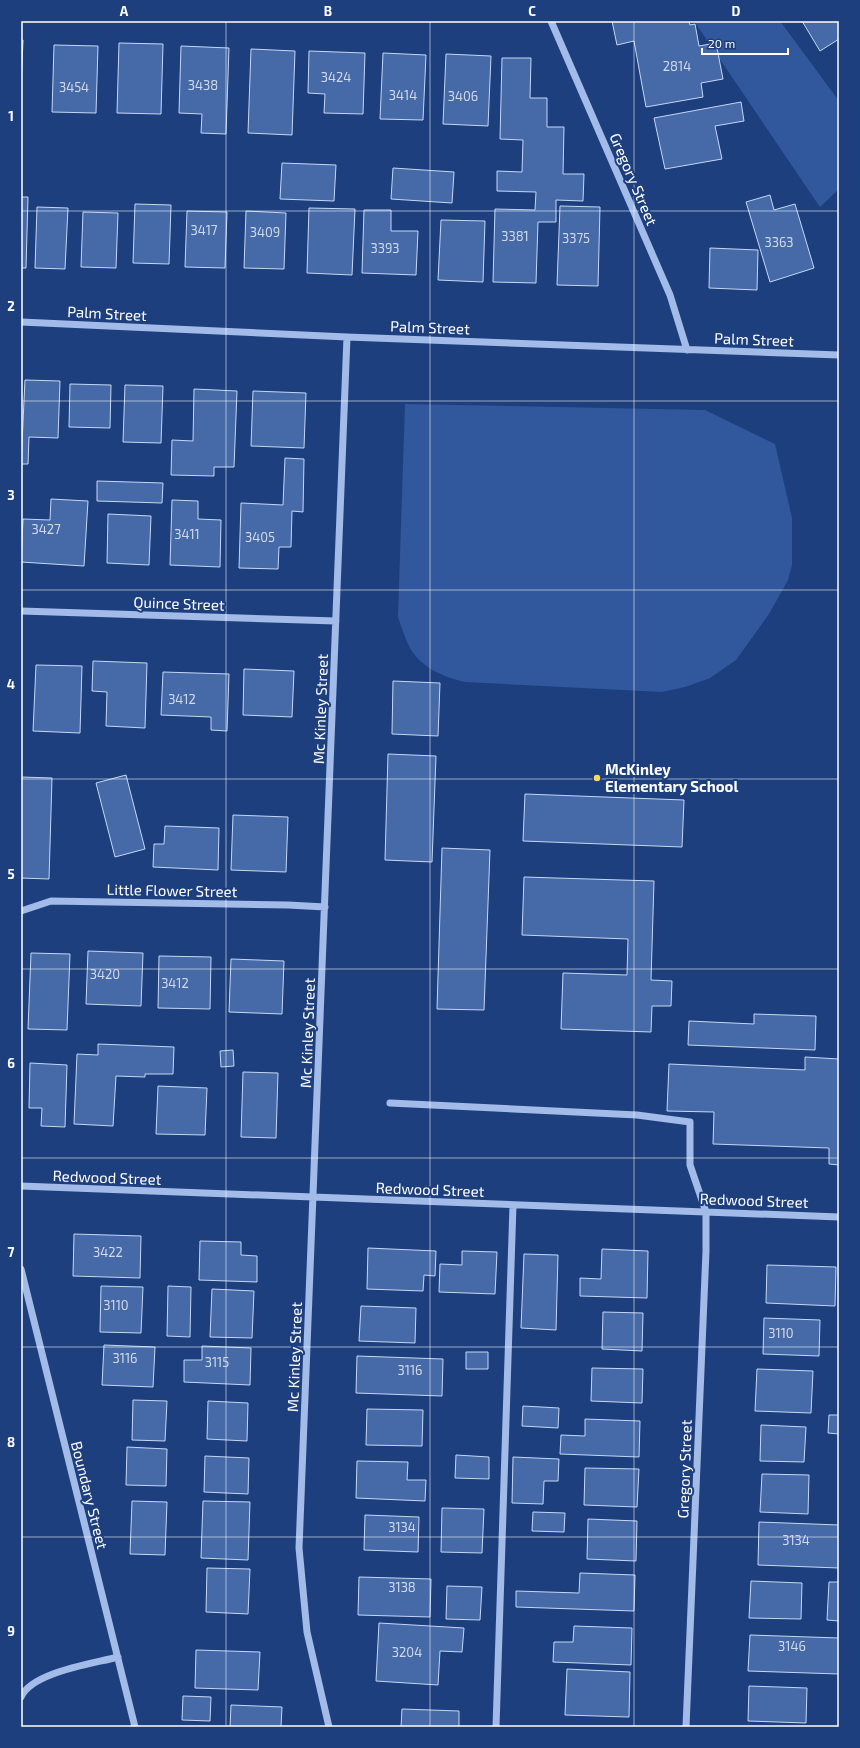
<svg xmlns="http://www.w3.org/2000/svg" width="860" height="1748" viewBox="0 0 860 1748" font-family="'Exo 2',sans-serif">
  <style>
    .green { fill: #31589d }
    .building { fill: #4669a8; stroke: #c5d7f6 }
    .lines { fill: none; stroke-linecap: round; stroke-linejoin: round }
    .minor { stroke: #a2bbe8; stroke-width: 7 }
    .grid { fill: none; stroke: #fff; stroke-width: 1; stroke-opacity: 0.55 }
    .poi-dot { fill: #f7d961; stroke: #1e3f7e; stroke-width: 1.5 }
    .labels { text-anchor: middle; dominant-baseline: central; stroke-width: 4; stroke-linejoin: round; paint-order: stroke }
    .number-label { font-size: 13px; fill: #d1dae9 }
    .street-label { font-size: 15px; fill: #fff; stroke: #1e3f7e }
    .poi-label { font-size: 15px; font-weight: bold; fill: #fff; stroke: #1e3f7e; text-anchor: start }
    .neatline { fill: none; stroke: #fff; stroke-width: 1.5 }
    .grid-label { font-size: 13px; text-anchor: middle; font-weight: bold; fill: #fff }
  </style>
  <rect width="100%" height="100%" fill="#1e3f7e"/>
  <!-- green -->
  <path class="green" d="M694 21H780L839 101V189L820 207Z
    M405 404 705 410 775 444 792 518V565L788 580 769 614 736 660 710 678 685 687 662 692 465 682C442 677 418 666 408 644 404 635 401 626 398 617Z"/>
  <!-- building -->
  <path class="building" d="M612 21H689L690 25 695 24 699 46 716 43 723 79 701 83 703 97 646 107 634 41 617 45Z
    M802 21H839V39L820 51Z
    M21 40H23L21 87Z
    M119 43 163 44 161 114 117 113Z
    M54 45 98 46 96 113 52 112Z
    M181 46 229 48 226 134 201 133 202 114 179 113Z
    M251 49 295 51 292 135 248 133Z
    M309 51 365 53 363 114 324 113 325 94 308 93Z
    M383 53 426 55 423 120 380 119Z
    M446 54 491 56 488 126 443 124Z
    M502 58H531L530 98H547V127H564L563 174H584L583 201 556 200V222H538L536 283 493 282 495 209 535 210 536 192 497 191V171L522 172 523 140 500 139Z
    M741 102 744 121 715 126 722 159 665 169 654 118Z
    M282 163 336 165 334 201 280 199Z
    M393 168 454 172 452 203 391 199Z
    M770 195 774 210 795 204 814 268 770 282 746 202Z
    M21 197H28L26 268H21Z
    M135 204 171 205 169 264 133 263Z
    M560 206 600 207 598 286 557 285Z
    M37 207 68 208 65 269 35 268Z
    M309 208 355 209 352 275 307 273Z
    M364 210H391V231H418L416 275 362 273Z
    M187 211 227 212 225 268 185 267Z
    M246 211 286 213 284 269 244 268Z
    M83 212 118 213 116 268 81 267Z
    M441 220 485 221 483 282 438 280Z
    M710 248 758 250 757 290 709 288Z
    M25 380 60 381 58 438 29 437 28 464H21Z
    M70 384 111 385 110 428 69 427Z
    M125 385 163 386 161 443 123 442Z
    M194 389 237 391 234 467H214V476L171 475 172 440 193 441Z
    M253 391 306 393 304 448 251 446Z
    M285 458 304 459 303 512 292 511 291 547H279L278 569 239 568 241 503 283 505Z
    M97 481 163 483 162 503 97 501Z
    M51 499 88 501 84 566 21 562 23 519 50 520Z
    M172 500 198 501V519L221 520 220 567 170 565Z
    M108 514 151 516 149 565 107 563Z
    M93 661 147 663 145 728 106 726 107 692 92 691Z
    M36 665 82 666 80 733 33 731Z
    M244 669 294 671 292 717 243 715Z
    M163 672 229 674 227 731 211 730V717L161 715Z
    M393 681 440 683 438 736 392 734Z
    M388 754 436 756 432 862 385 860Z
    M126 775 145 849 115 857 96 783Z
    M21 777 52 778 49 879 21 878Z
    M525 794 684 800 682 847 523 841Z
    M233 815 288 817 286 872 231 870Z
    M165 826 219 828 218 870 153 867 154 844H164Z
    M442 848 490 850 484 1010 437 1009Z
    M524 877 654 881 651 980 672 981 671 1006H652L651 1032 561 1029 563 973 627 975 628 939 522 935Z
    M88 951 143 953 141 1006 86 1004Z
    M31 953 70 954 67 1030 28 1029Z
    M159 956 211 957 210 1009 158 1008Z
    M231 959 284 961 282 1014 229 1012Z
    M754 1014 816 1016 815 1050 688 1045 689 1021 754 1024Z
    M98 1044 174 1047 173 1074H145V1077L116 1076 113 1126 74 1124 77 1054 98 1055Z
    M233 1050 234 1066 221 1067 220 1051Z
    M805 1057 839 1059V1165L829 1164V1148L713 1144 714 1112 667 1111 669 1064 805 1070Z
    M30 1063 67 1065 65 1127 41 1126 42 1108H29Z
    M243 1072 278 1073 276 1138 241 1137Z
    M158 1086 207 1088 205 1135 156 1134Z
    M74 1234 141 1236 140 1278 73 1276Z
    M200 1241 241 1242V1255L257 1256V1282L199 1280Z
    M368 1248 436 1251 435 1276 424 1275 423 1291 367 1289Z
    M602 1249 648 1251 647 1298 580 1296V1278L601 1279Z
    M462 1251 497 1252 495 1294 439 1292 440 1264 462 1265Z
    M524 1254 558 1255 556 1330 521 1328Z
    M767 1265 836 1267 835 1306 766 1303Z
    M101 1286 143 1287 141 1333 100 1332Z
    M168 1286 191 1287 190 1337 167 1336Z
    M212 1289 254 1291 252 1338 210 1337Z
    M361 1306 416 1308 415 1343 359 1341Z
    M603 1312 643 1313 642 1351 602 1349Z
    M764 1318 820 1320 819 1356 763 1354Z
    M104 1345 155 1347 153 1387 102 1385Z
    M202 1346 251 1348 250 1385 184 1382V1360H202Z
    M466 1352H488V1369H466Z
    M357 1356 443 1359 442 1396 356 1393Z
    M592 1368 643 1369 642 1403 591 1401Z
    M757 1369 813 1371 811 1413 755 1411Z
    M133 1400 167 1401 165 1441 132 1440Z
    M208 1401 248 1403 247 1441 207 1439Z
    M523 1406 559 1408 558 1428 522 1426Z
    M367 1409 423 1410 422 1446 366 1445Z
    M829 1415H839V1434L828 1433Z
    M585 1419 640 1421 639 1457 560 1454 561 1435 585 1436Z
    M761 1425 806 1427 804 1462 760 1461Z
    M127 1447 167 1449 166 1486 126 1485Z
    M456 1455 489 1457V1479L455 1478Z
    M205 1456 249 1458 248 1494 204 1492Z
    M513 1457 559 1459 558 1481H544L543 1504 512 1503Z
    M357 1461 408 1462 407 1480H426L425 1501 356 1498Z
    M585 1468 639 1469 637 1507 584 1505Z
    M762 1474 809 1475 808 1514 760 1512Z
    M132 1501 167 1502 165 1555 130 1554Z
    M203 1501 250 1502 248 1560 201 1558Z
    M442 1508 484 1509 482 1553 441 1552Z
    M533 1512 565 1513 564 1532 532 1531Z
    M365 1515 419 1517 418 1552 364 1550Z
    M588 1519 637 1521 636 1561 587 1559Z
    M759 1522 839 1525V1568L758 1565Z
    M207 1568 250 1569 248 1614 206 1612Z
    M580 1573 635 1575 634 1611 516 1607V1591L579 1593Z
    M359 1577 431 1579 430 1617 358 1615Z
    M751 1581 802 1583 801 1619 749 1618Z
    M829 1582H839V1621L827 1620Z
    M447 1586 482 1587 480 1620 446 1619Z
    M379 1623 464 1628 462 1652 440 1651 438 1685 376 1681Z
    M574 1626 632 1628 631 1665 553 1662 554 1642H573Z
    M750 1635 839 1638V1674L748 1671Z
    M196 1650 260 1652 258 1690 195 1688Z
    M567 1669 630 1672 629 1717 565 1715Z
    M749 1686 807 1688 806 1723 748 1721Z
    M183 1696 211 1697 210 1721 182 1720Z
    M231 1705 282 1707 281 1727H230Z
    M402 1709 459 1711V1727H401Z"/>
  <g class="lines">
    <!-- minor -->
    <path class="minor" d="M551 21 670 295 687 350
      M21 322 347 337 839 355
      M21 611 336 621
      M21 911 51 901 288 905 325 907
      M390 1103 637 1115 690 1122V1165L706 1212V1251L686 1727
      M21 1186 839 1217
      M21 1269 135 1727
      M21 1697C32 1672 92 1664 118 1657
      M329 1727 307 1632 299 1548 347 337
      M496 1727 513 1205"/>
  </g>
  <!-- grid -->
  <path class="grid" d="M226 21V1727M430 21V1727M634 21V1727M21 211H839M21 401H839M21 590H839M21 779H839M21 969H839M21 1158H839M21 1347H839M21 1537H839"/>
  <!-- markers -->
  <circle class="poi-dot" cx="597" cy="778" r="4"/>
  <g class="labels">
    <!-- number labels -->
    <g class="number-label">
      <text x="677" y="66">2814</text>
      <text x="336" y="77">3424</text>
      <text x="203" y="85">3438</text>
      <text x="74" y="87">3454</text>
      <text x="403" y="95">3414</text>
      <text x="463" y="96">3406</text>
      <text x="204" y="230">3417</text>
      <text x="265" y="232">3409</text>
      <text x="515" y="236">3381</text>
      <text x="576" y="238">3375</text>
      <text x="779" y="242">3363</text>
      <text x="385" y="248">3393</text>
      <text x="46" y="529">3427</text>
      <text x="187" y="534">3411</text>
      <text x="260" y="537">3405</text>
      <text x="182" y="699">3412</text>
      <text x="105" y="974">3420</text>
      <text x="175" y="983">3412</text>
      <text x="108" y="1252">3422</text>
      <text x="116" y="1305">3110</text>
      <text x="781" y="1333">3110</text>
      <text x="125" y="1358">3116</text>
      <text x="217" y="1362">3115</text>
      <text x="410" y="1370">3116</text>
      <text x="402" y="1527">3134</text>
      <text x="796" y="1540">3134</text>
      <text x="402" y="1587">3138</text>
      <text x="792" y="1646">3146</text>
      <text x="407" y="1652">3204</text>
    </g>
    <!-- street labels -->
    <g class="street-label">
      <text transform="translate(634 179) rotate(67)">Gregory Street</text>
      <text transform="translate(107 313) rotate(3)">Palm Street</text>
      <text transform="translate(430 327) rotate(2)">Palm Street</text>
      <text transform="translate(754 339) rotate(2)">Palm Street</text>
      <text transform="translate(179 603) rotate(2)">Quince Street</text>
      <text transform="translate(320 709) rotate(-88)">Mc Kinley Street</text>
      <text transform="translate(172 890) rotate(1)">Little Flower Street</text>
      <text transform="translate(307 1033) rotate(-88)">Mc Kinley Street</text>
      <text transform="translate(107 1177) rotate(2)">Redwood Street</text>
      <text transform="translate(430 1189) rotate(2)">Redwood Street</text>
      <text transform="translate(754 1200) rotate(2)">Redwood Street</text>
      <text transform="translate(294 1357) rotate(-88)">Mc Kinley Street</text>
      <text transform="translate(684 1469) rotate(-88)">Gregory Street</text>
      <text transform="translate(90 1495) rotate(76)">Boundary Street</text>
    </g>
    <!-- poi labels -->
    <g class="poi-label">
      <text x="605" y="769">McKinley<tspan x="605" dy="17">Elementary School</tspan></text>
    </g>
  </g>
  <!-- border -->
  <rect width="860" height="1748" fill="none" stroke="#1e3f7e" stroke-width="44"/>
  <!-- scale -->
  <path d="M702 48v6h86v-6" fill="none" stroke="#ffffff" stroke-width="2"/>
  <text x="708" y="48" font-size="12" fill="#ffffff" stroke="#1e3f7e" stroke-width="3" paint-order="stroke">20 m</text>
  <rect x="22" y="22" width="816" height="1704" class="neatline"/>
  <g class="grid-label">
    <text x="124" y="16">A</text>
    <text x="328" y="16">B</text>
    <text x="532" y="16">C</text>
    <text x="736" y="16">D</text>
    <text x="11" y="121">1</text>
    <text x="11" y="311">2</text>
    <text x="11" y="500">3</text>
    <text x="11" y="689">4</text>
    <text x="11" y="879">5</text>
    <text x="11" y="1068">6</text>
    <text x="11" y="1257">7</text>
    <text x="11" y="1447">8</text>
    <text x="11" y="1636">9</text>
  </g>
</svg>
